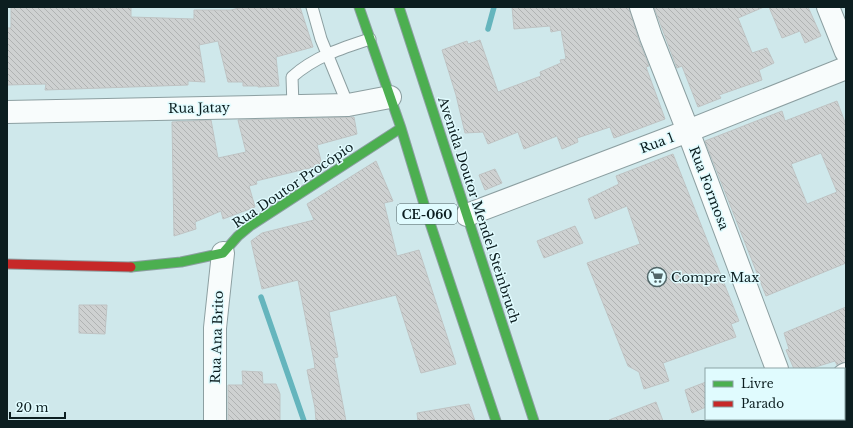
<svg xmlns="http://www.w3.org/2000/svg" width="853" height="428" viewBox="0 0 853 428" font-family="'Libre Baskerville',serif">
  <style>
    .lines { fill: none; stroke-linecap: round; stroke-linejoin: round }
    .stream { stroke: #65b5bd; stroke-width: 5.5 }
    .building { fill: url(#building-back-hatch); stroke: #bfc3c3; fill-rule: evenodd }
    .lane-casing { stroke: #8c9fa1; stroke-width: 13 }
    .street-casing { stroke: #8c9fa1; stroke-width: 24 }
    .fast-casing { stroke: #8c9fa1; stroke-width: 11 }
    .jam-casing { stroke: #8c9fa1; stroke-width: 11 }
    .lane { stroke: #f8fcfc; stroke-width: 11 }
    .street { stroke: #f8fcfc; stroke-width: 22 }
    .fast { stroke: #4caf50; stroke-width: 9 }
    .jam { stroke: #c62828; stroke-width: 9 }
    .labels { text-anchor: middle; dominant-baseline: central; stroke-width: 3; stroke-linejoin: round; paint-order: stroke }
    .shield { fill: #e0fbfe; stroke: #4c6063; stroke-width: 1 }
    .shield-label { font-size: 12px; font-weight: bold; fill: #0c1e20 }
    .street-label { font-size: 13px; fill: #0c1e20; stroke: #e0fbfe }
    .poi-label { font-size: 13px; fill: #0c1e20; stroke: #e0fbfe; text-anchor: start }
  </style>
  <defs>
    <pattern id="building-back-hatch" width="6" height="6" patternUnits="userSpaceOnUse"><rect width="6" height="6" fill="#ced1d1"/><path d="M-1 5l2 2M0 0l6 6M5-1l2 2" fill="none" stroke="#b0b3b3"/></pattern>
  </defs>
  <rect width="100%" height="100%" fill="#cfe8eb"/>
  <g class="lines">
    <!-- stream -->
    <path class="stream" d="M488 29 494 7
      M261 297 304 421"/>
  </g>
  <!-- building -->
  <path class="building" d="M11 7H131V17L194 19V10H231L243 7H300L313 47 276 57 279 86 258 87V86H243V82H228L218 41 199 45 205 82 188 81V85L45 90 46 84 7 85V28H11Z
    M512 7H629L639 41 649 66 646 67 665 119 614 138 610 127 577 138 578 142 562 149 557 136 524 149 518 132 488 144 483 132 465 133 456 95 442 50 467 41 468 44 480 40 498 92 541 76 540 72 561 63 560 60 566 59 561 30 551 32 550 26 514 29Z
    M654 7H764L738 18 752 53 767 48 774 63 759 70 762 80 719 95 721 98 698 107 682 66 677 68Z
    M769 7H808L821 36 805 43 800 31 782 38Z
    M837 101 846 125V263L766 296 705 141 782 111 785 121ZM821 153 837 192 807 204 791 164Z
    M354 117 357 134 317 145 322 165 256 181 257 184 249 186 255 207 223 219 221 211 195 222 196 229 174 236 172 122 211 120 218 158 246 152 238 120Z
    M673 154 739 321 731 324 736 337 663 363 669 381 644 389 639 372 628 366 587 263 640 244 627 206 595 219 588 199 619 184 616 176Z
    M376 161 393 201 384 203 397 256 419 250 456 364 421 373 396 295 329 312 338 357 334 358 346 421H316L315 408 307 370 315 368 314 361 298 280 262 289 251 241 262 233 314 220 307 204Z
    M495 169 502 183 485 190 479 175Z
    M575 226 583 243 544 258 537 241Z
    M79 305H107L105 334 79 333Z
    M846 307V362L837 365 835 361 809 369H794L786 350 789 349 784 333Z
    M242 371 262 372 263 384H276L280 394V421H228V385H243Z
    M706 382V407L692 413 685 390Z
    M656 402 663 421H609V420Z
    M469 404 475 421H418L417 413Z"/>
  <g class="lines">
    <!-- lane casing -->
    <g class="lane-casing">
      <path id="lane" d="M312 7 321 39 348 105
        M293 106 292 77C314 57 342 48 370 39"/>
    </g>
    <!-- street casing -->
    <g class="street-casing">
      <path id="street" d="M641 7 651 37 688 131 777 369
        M828 7 846 52
        M7 112 348 105 390 97
        M467 215 688 131 846 68
        M844 375 846 374
        M796 419 797 421
        M215 421V328L223 253
        M720 421 725 419"/>
    </g>
    <!-- fast casing -->
    <g class="fast-casing">
      <path id="fast" d="M359 7 401 128 427 214 496 421
        M399 7 534 421
        M131 267 181 262 223 253 238 236 250 226 401 128"/>
    </g>
    <!-- jam casing -->
    <g class="jam-casing">
      <path id="jam" d="M7 264 131 267"/>
    </g>
    <!-- lane -->
    <use href="#lane" class="lane"/>
    <!-- street -->
    <use href="#street" class="street"/>
    <!-- fast -->
    <use href="#fast" class="fast"/>
    <!-- jam -->
    <use href="#jam" class="jam"/>
  </g>
  <!-- icons -->
  <defs>
    <g id="supermarket-ring" transform="scale(1)"><circle r="9.5" fill="#e0fbfe" stroke="#506567" stroke-width="1.5"/><path d="M-6-5.5h2.5l.6 2H6L4.5 2H-2.5L-4.4-4H-6ZM-1.5 3.2a1.3 1.3 0 1 0 .1 0ZM3 3.2a1.3 1.3 0 1 0 .1 0Z" fill="#506567"/></g>
  </defs>
  <g fill-rule="evenodd">
    <use href="#supermarket-ring" x="657" y="277"/>
  </g>
  <g class="labels">
    <!-- shield labels -->
    <rect class="shield" x="397" y="204" width="60" height="20" rx="3"/>
    <g class="shield-label">
      <text x="427" y="214">CE-060</text>
    </g>
    <!-- street labels -->
    <g class="street-label">
      <text transform="translate(199 108) rotate(-1)">Rua Jatay</text>
      <text transform="translate(657 143) rotate(-21)">Rua 1</text>
      <text transform="translate(293 185) rotate(-34)">Rua Doutor Procópio</text>
      <text transform="translate(709 188) rotate(69)">Rua Formosa</text>
      <text transform="translate(479 210) rotate(72)">Avenida Doutor Mendel Steinbruch</text>
      <text transform="translate(217 337) rotate(-88)">Rua Ana Brito</text>
    </g>
    <!-- poi labels -->
    <g class="poi-label">
      <text x="671" y="277">Compre Max</text>
    </g>
  </g>
  <!-- border -->
  <rect width="853" height="428" fill="none" stroke="#0c1e20" stroke-width="16"/>
  <!-- legend -->
  <rect x="705" y="368" width="140" height="52" fill="#e0fbfe" stroke="#8ba3a5"/>
  <rect x="713" y="381" width="20" height="6" fill="#4caf50" stroke="#8ba3a5"/>
  <text x="741" y="388" font-size="12" fill="#0c1e20">Livre</text>
  <rect x="713" y="401" width="20" height="6" fill="#c62828" stroke="#8ba3a5"/>
  <text x="741" y="408" font-size="12" fill="#0c1e20">Parado</text>
  <!-- scale -->
  <path d="M10 412v6h55v-6" fill="none" stroke="#0c1e20" stroke-width="2"/>
  <text x="16" y="412" font-size="12" fill="#0c1e20" stroke="#e0fbfe" stroke-width="3" paint-order="stroke">20 m</text>
</svg>
